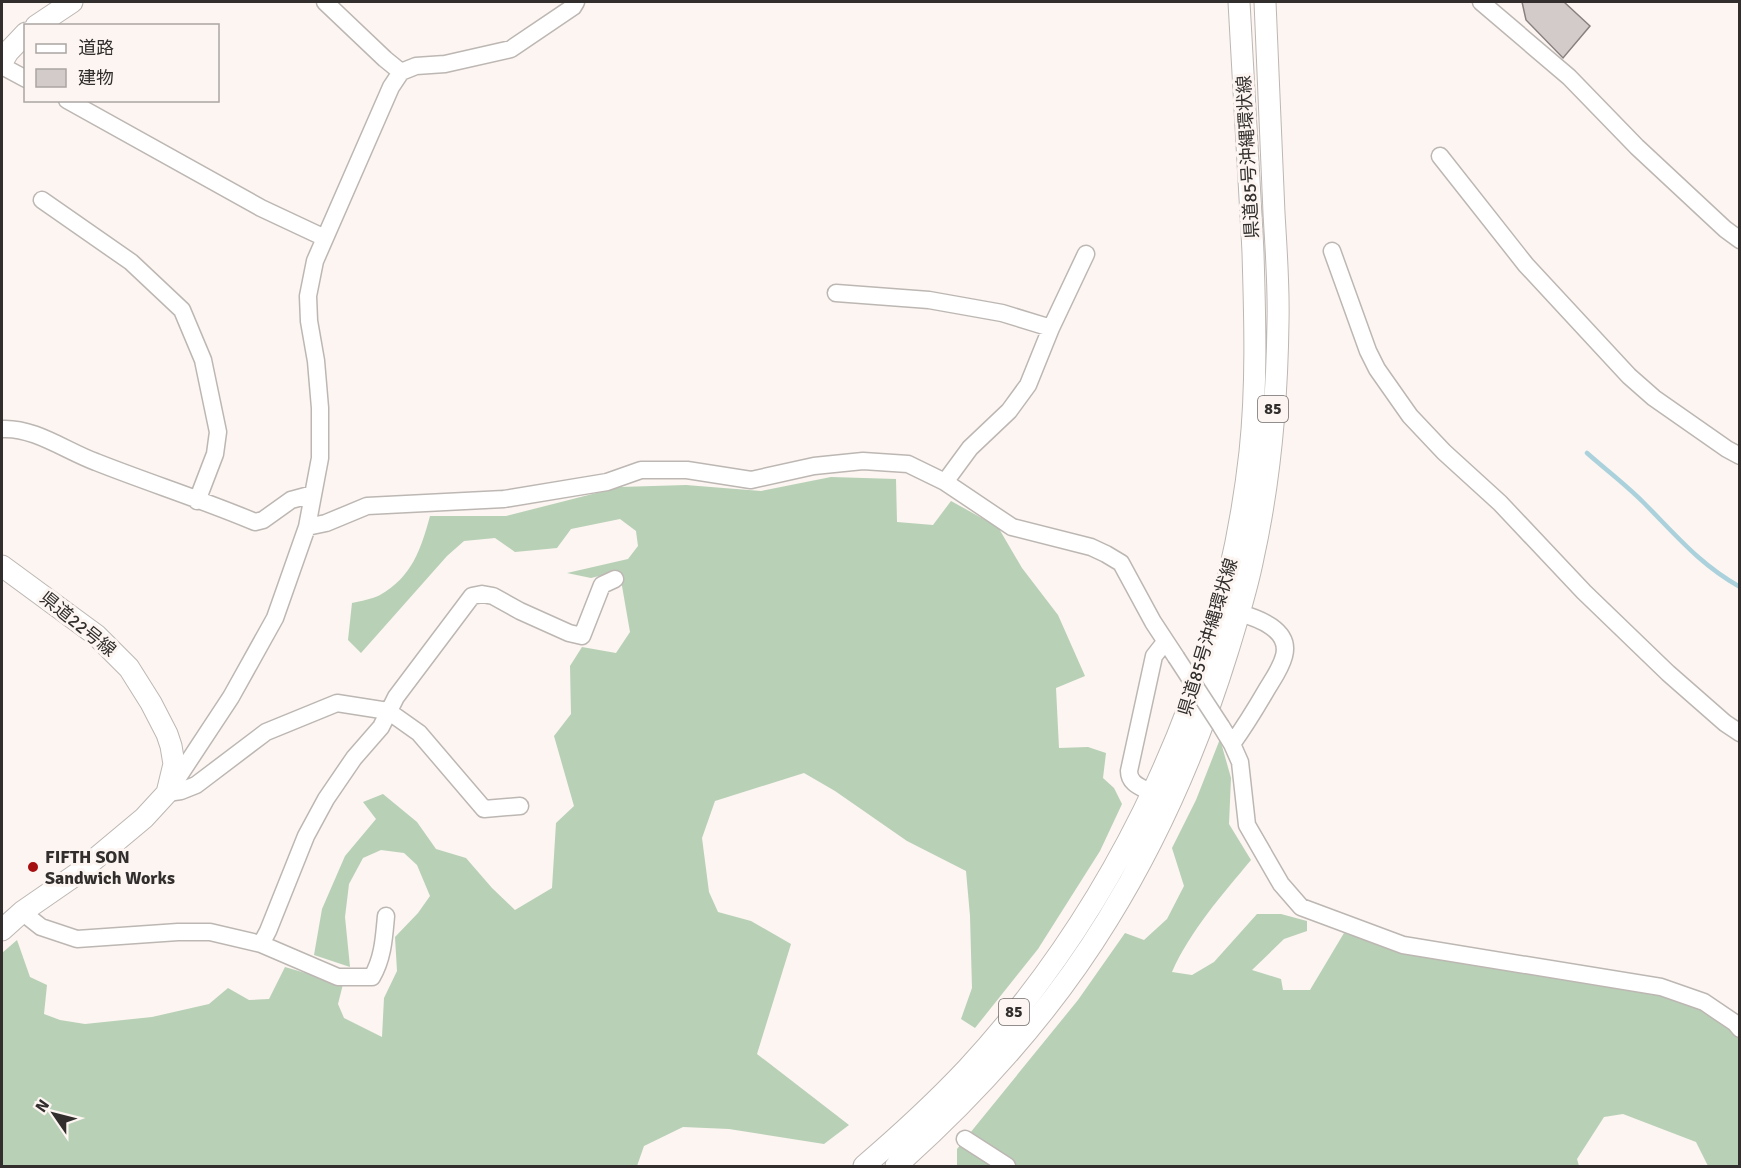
<svg xmlns="http://www.w3.org/2000/svg" width="1741" height="1168" viewBox="0 0 1741 1168" font-family="Signika,'Noto Sans JP',sans-serif">
  <style>
    .forest { fill: #b8d0b6 }
    .lines { fill: none; stroke-linecap: round; stroke-linejoin: round }
    .stream { stroke: #abd2dc; stroke-width: 4.5 }
    .building { fill: #d3cbca; stroke: #87807f; stroke-width: 1.5 }
    .minor-casing { stroke: #bdb7b3; stroke-width: 19 }
    .major-casing { stroke: #bdb7b3; stroke-width: 23 }
    .minor { stroke: #fff; stroke-width: 16 }
    .major { stroke: #fff; stroke-width: 21 }
    .minor-bridge-casing { stroke: #bdb7b3; stroke-width: 19; stroke-linecap: butt }
    .minor-bridge { stroke: #fff; stroke-width: 16 }
    .poi-dot { fill: #a50f0f; stroke: #fcf5f1; stroke-width: 2 }
    .labels { text-anchor: middle; dominant-baseline: central; stroke-width: 6; stroke-linejoin: round; paint-order: stroke }
    .shield { fill: #fcf5f1; stroke: #6e6a68; stroke-width: 1.5 }
    .shield-label { font-size: 16px; font-weight: bold; fill: #312e2d }
    .street-label { font-size: 18px; fill: #312e2d; stroke: #fcf5f1 }
    .poi-label { font-size: 18px; font-weight: bold; fill: #312e2d; stroke: #fcf5f1; text-anchor: start }
  </style>
  <rect width="100%" height="100%" fill="#fcf5f1"/>
  <!-- forest -->
  <path class="forest" d="M831 477 896 479 897 522 933 525 951 501 998 527 1022 568 1058 615 1085 676 1056 688 1059 748 1088 747 1106 753 1103 778 1114 788 1122 804 1100 851 1038 949 975 1028 961 1019 972 988 970 916 966 871 907 841 835 791 804 773 715 801 702 838 709 892 718 912 751 921 791 944 757 1054 849 1125 824 1144 729 1129 683 1127 644 1146 637 1166H2V953L17 940 30 977 47 985 44 1014 60 1020 85 1024 152 1017 209 1004 228 988 249 1000 269 999 285 967 343 984 338 1004 344 1018 382 1037 384 998 397 971 395 937 418 913 430 896 417 865 404 853 381 850 363 858 349 884 345 917 350 967 314 955 322 909 345 856 376 819 363 802 383 794 417 822 436 849 466 858 492 888 515 910 552 888 556 823 574 806 554 736 571 714 570 666 582 647 616 653 630 632 622 586 615 572 591 578 567 573 628 559 638 546 636 531 620 519 571 529 557 548 515 552 495 538 464 541 447 556 361 653 348 640 352 603C361 601 372 599 380 595 412 577 421 549 430 516H506L620 487 686 485 761 491Z
    M1220 739 1231 778 1229 824 1251 860C1222 895 1190 931 1172 972L1192 975 1214 962 1257 914H1281L1307 921V931L1284 939 1252 970 1281 979 1283 990H1310L1344 933 1409 954 1656 995 1726 1009 1739 1016V1166H1708L1696 1142 1623 1114 1604 1117 1577 1159 1579 1166H957V1149L1078 1000 1125 933 1144 940 1167 919 1184 886 1172 848 1196 800Z"/>
  <g class="lines">
    <!-- stream -->
    <path class="stream" d="M1587 453C1605 469 1625 484 1643 502 1675 534 1699 564 1740 587"/>
  </g>
  <!-- building -->
  <path class="building" d="M1522 2H1564L1590 26 1563 58 1526 20Z"/>
  <g class="lines">
    <!-- minor casing -->
    <g class="minor-casing">
      <path id="minor" d="M325 2 385 59 401 72
        M1481 2 1569 77 1637 147 1725 229 1740 240
        M2 66 26 79
        M67 100 261 208 325 238
        M1440 156 1526 265 1629 376 1654 398 1727 449 1740 456
        M42 200 131 262 182 310 203 360 218 432 215 454 197 501
        M1332 251 1368 351 1377 369 1410 416 1444 452 1500 503 1584 592 1668 673 1725 723 1740 733
        M836 293 929 300 1002 313 1051 328
        M2 429C34 427 66 451 96 462 149 483 203 500 255 522L263 520 291 500 313 494
        M945 482 970 448 1009 411 1028 385 1051 328 1086 254
        M307 527 326 523 367 506 504 499 607 482 641 470H687L751 480 814 466 863 461 908 464 945 482 1012 527 1091 547 1106 554 1121 563 1153 622 1176 657
        M1221 726 1232 744 1240 762 1247 825 1281 884 1301 907 1403 945 1661 987 1704 1002 1735 1023 1740 1029
        M1232 744C1245 726 1256 708 1267 689 1273 679 1281 668 1284 656 1291 630 1258 618 1239 613
        M173 785 231 697 275 618 307 527 320 458V408L316 361 309 321 308 296 315 261 391 87 401 72 416 66 445 64 511 49 573 7 576 2
        M167 793 181 791 196 785 266 732 337 703 388 711 419 733 484 809 520 806
        M1152 793C1141 787 1129 784 1129 771L1154 656 1165 642
        M22 912 41 927 77 939 178 932H210L261 944 338 977H372C383 958 384 938 386 916
        M261 944 268 931 306 836 326 799 354 758 381 727 396 697 472 596 482 594 493 596 520 611 569 633 582 636 602 585 615 579
        M965 1139 1007 1166"/>
    </g>
    <!-- major casing -->
    <g class="major-casing">
      <path id="major" d="M36 26 72 2
        M2 62 8 52 26 33
        M2 566 96 635 129 668 151 703 167 734 171 746 174 764 167 793 144 818 77 874 22 912 2 930
        M864 1166C899 1136 934 1104 967 1069 1121 902 1225 679 1250 452 1257 386 1255 319 1253 253 1249 169 1244 85 1239 2
        M896 1166C977 1094 1051 1012 1108 919 1160 835 1199 744 1228 650 1237 620 1247 589 1253 558 1270 481 1277 400 1278 322 1279 286 1276 249 1274 213 1271 142 1268 72 1265 2"/>
    </g>
    <!-- minor -->
    <use href="#minor" class="minor"/>
    <!-- major -->
    <use href="#major" class="major"/>
    <!-- minor-bridge casing -->
    <g class="minor-bridge-casing">
      <path id="minor-bridge" d="M1176 657 1221 726"/>
    </g>
    <!-- minor-bridge -->
    <use href="#minor-bridge" class="minor-bridge"/>
  </g>
  <!-- markers -->
  <circle class="poi-dot" cx="33" cy="867" r="6"/>
  <g class="labels">
    <!-- shield labels -->
    <g class="shield">
      <rect x="1258" y="396" width="30" height="26" rx="4.5"/>
      <rect x="999" y="999" width="30" height="26" rx="4.5"/>
    </g>
    <g class="shield-label">
      <text x="1273" y="409">85</text>
      <text x="1014" y="1012">85</text>
    </g>
    <!-- street labels -->
    <g class="street-label">
      <text transform="translate(1248 157) rotate(-93)">県道85号沖縄環状線</text>
      <text transform="translate(78 624) rotate(39)">県道22号線</text>
      <text transform="translate(1208 637) rotate(-73)">県道85号沖縄環状線</text>
    </g>
    <!-- poi labels -->
    <g class="poi-label">
      <text x="45" y="857">FIFTH SON<tspan x="45" dy="21">Sandwich Works</tspan></text>
    </g>
  </g>
  <!-- border -->
  <rect width="1741" height="1168" fill="none" stroke="#312e2d" stroke-width="6"/>
  <!-- legend -->
  <rect x="24" y="24" width="195" height="78" fill="#fcf5f1" stroke="#aba5a3" stroke-width="1.5"/>
  <rect x="36" y="44" width="30" height="9" fill="#ffffff" stroke="#aba5a3" stroke-width="1.5"/>
  <text x="78" y="54" font-size="18" fill="#312e2d">道路</text>
  <rect x="36" y="69" width="30" height="18" fill="#d3cbca" stroke="#aba5a3" stroke-width="1.5"/>
  <text x="78" y="84" font-size="18" fill="#312e2d">建物</text>
  <!-- north arrow -->
  <g transform="translate(54 1114) rotate(305)" stroke="#fcf5f1" stroke-width="4.5" paint-order="stroke">
  <path d="M0-4.5L10 22L0 15L-10 22Z" fill="#312e2d"/>
  <text y="-9" font-size="16" font-weight="bold" text-anchor="middle" fill="#312e2d">N</text>
  </g>
</svg>
